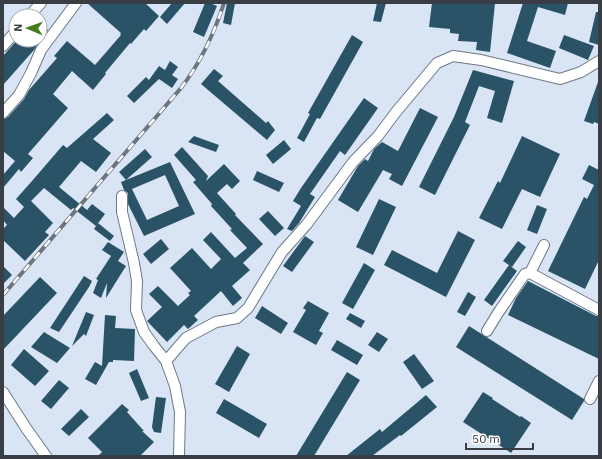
<svg xmlns="http://www.w3.org/2000/svg" width="602" height="459" viewBox="0 0 602 459" font-family="'IBM Plex Sans',sans-serif">
  <style>
    .building { fill: #2a5368; fill-rule: evenodd }
    .lines { fill: none; stroke-linecap: round; stroke-linejoin: round }
    .minor-casing { stroke: #6e7886; stroke-width: 12 }
    .minor { stroke: #fff; stroke-width: 10 }
    .rail-casing { stroke: #6d747d; stroke-width: 4 }
    .rail { stroke: #fff; stroke-width: 2.5; stroke-dasharray: 8; stroke-linecap: butt }
  </style>
  <rect width="100%" height="100%" fill="#d9e5f4"/>
  <!-- building -->
  <path class="building" d="M87 3H145L159 16 146 31 144 29 131 44 130 43 105 73 106 74 93 90 72 71 53 94 68 108 28 154 33 158 21 172 19 169 3 188V175L15 161 3 151V119L8 117 24 99 29 90 57 58 54 56 67 41 95 65 121 35 120 34 121 33Z
    M172 3H185L167 24 160 17Z
    M205 3H210L217 6 204 37 193 32Z
    M227 3H235L231 25 223 23Z
    M377 3H386L381 22 373 21Z
    M432 3H495L490 52 476 50 477 42 458 41 459 34 450 33V29L429 27Z
    M523 3H568L565 15 538 7 527 41 556 51 550 68 507 53Z
    M596 12H599V45L589 42Z
    M40 22 48 30 34 50 3 85V56L17 40H40Z
    M352 35 363 42 320 119 317 118 304 142 297 138 310 114 308 113Z
    M564 35 594 46 588 60 559 48Z
    M170 61 178 67 172 75 178 79 172 88 159 79 134 103 127 96 146 77 149 80 159 66 165 70Z
    M214 69 223 76 218 81 266 123 268 121 275 130 267 140 201 84Z
    M473 70 514 81 502 123 487 118 495 91 479 86 465 122 470 125 435 195 419 187 454 117Z
    M598 82H599V124L594 122 593 124 584 121Z
    M364 98 378 108 345 155 340 151 310 194 315 197 299 223 292 231 287 229 301 206 293 201 301 188Z
    M420 108 438 117 402 186 389 179 392 174 383 170 358 212 338 200 358 166 365 159 368 161 374 149 382 142 398 151Z
    M107 113 114 120 93 139 111 153 96 172 81 161 59 187 87 210 92 204 105 214 96 226 73 208 71 210 44 188 31 201 53 223 45 232 49 235 25 261 3 240V229L7 225 3 220V207L14 218 24 207 16 199 32 181 63 145 67 148Z
    M194 136 219 145 216 152 188 142Z
    M522 136 560 154 540 197 522 189 502 229 479 218 498 181 500 183Z
    M284 140 291 149 273 164 266 155Z
    M182 147 208 176 206 181 224 164 240 181 232 189 227 184 217 193 236 214 235 215 263 244 243 263 250 270 232 286 242 298 233 306 221 291 194 316 198 320 188 329 184 325 167 342 147 321 162 307 149 294 158 286 178 306 190 295 188 293 191 291 170 268 192 248 211 269 221 259 203 240 211 232 235 258 247 248 230 230 232 229 211 206 212 204 193 182 196 180 174 155Z
    M145 149 152 157 126 180 119 172Z
    M170 162 195 214 144 236 128 204V193L124 190 121 182ZM165 175 179 206 147 220 132 189Z
    M589 165 599 170V260L585 289 548 271 584 197 587 199 594 185 582 179Z
    M257 171 284 183 279 192 253 180Z
    M379 199 396 207 373 255 356 247Z
    M537 205 547 209 537 234 527 230Z
    M268 211 284 228 275 236 259 219Z
    M98 223 114 236 110 241 94 229Z
    M458 231 475 240 446 297 384 265 392 250 437 273Z
    M305 236 314 242 292 272 283 266Z
    M161 239 169 249 151 264 143 254Z
    M518 241 526 247 512 267 503 261Z
    M108 242 124 252 118 261 126 266 106 298 107 283 101 298 93 293 98 280 96 279 111 256 102 250Z
    M364 263 375 270 353 309 342 303Z
    M509 265 517 271 492 306 484 300Z
    M3 266 12 275 3 284Z
    M84 276 92 281 89 287 59 332 50 328Z
    M40 277 57 293 3 350V316Z
    M528 281 596 316H599V359L508 315 516 298Z
    M468 292 476 297 465 316 457 312Z
    M308 301 329 313 319 331 323 333 316 345 293 332 306 310 303 308Z
    M262 306 288 323 281 334 255 318Z
    M86 312 94 315 86 336 84 334 72 346Z
    M350 313 365 321 361 328 346 319Z
    M105 315 116 316 115 328 135 329 134 361 113 360V362H109L96 385 85 379 95 362 102 366Z
    M469 326 584 399V401L572 420 456 347Z
    M44 332 70 348 57 363 31 347Z
    M377 332 388 339 379 352 368 345Z
    M337 340 363 355 357 365 331 350Z
    M237 346 250 354 229 392 215 384Z
    M24 349 49 371 35 386 11 365Z
    M414 354 434 381 422 389 403 362Z
    M137 369 149 398 141 401 129 373Z
    M347 372 360 380 314 456H296Z
    M59 380 69 388 51 409 41 401Z
    M483 392 493 398 492 399 520 417 521 416 531 423 511 453 463 422Z
    M426 395 437 407 401 436 400 435 372 456H346L380 429 382 432Z
    M156 397 166 398 161 433 154 432 152 427Z
    M224 399 267 424 259 438 216 413Z
    M122 404 129 410 127 412 144 431H142L154 442 140 456H98L102 452 88 438Z
    M81 409 89 417 69 436 61 429Z"/>
  <g class="lines">
    <!-- minor casing -->
    <g class="minor-casing">
      <path id="minor" d="M29 16 41 3
        M3 46 16 31
        M3 113 19 95 31 73 41 50 76 3
        M122 196V212L134 263 137 281 136 310 144 332 154 346 166 361
        M530 273 544 245
        M487 331 498 313 520 281 525 274 530 273 599 310
        M3 392 26 428 46 456
        M590 399 599 381
        M179 456 180 412 175 386 166 361 186 338 216 322 237 318 248 308 282 252 307 224 353 162 378 136 396 112 437 63 453 56 481 60 560 79 581 72 599 61"/>
    </g>
    <!-- minor -->
    <use href="#minor" class="minor"/>
    <!-- rail casing -->
    <g class="rail-casing">
      <path id="rail" d="M3 295 181 88C201 62 214 34 224 3"/>
    </g>
    <!-- rail -->
    <use href="#rail" class="rail"/>
  </g>
  <!-- border -->
  <rect width="602" height="459" fill="none" stroke="#393d44" stroke-width="8"/>
  <!-- north arrow -->
  <g transform="translate(28 28) rotate(272)"><circle r="19" fill="#ffffff" stroke="#b0b1b4"/>
  <path d="M0-3L7 15L0 10L-7 15Z" fill="#417d19"/>
  <text y="-6" font-size="11" font-weight="bold" text-anchor="middle" fill="#393d44">N</text>
  </g>
  <!-- scale -->
  <path d="M466 443v6h67v-6" fill="none" stroke="#393d44" stroke-width="2"/>
  <text x="472" y="443" font-size="12" fill="#393d44" stroke="#ffffff" stroke-width="3" paint-order="stroke">50 m</text>
</svg>
